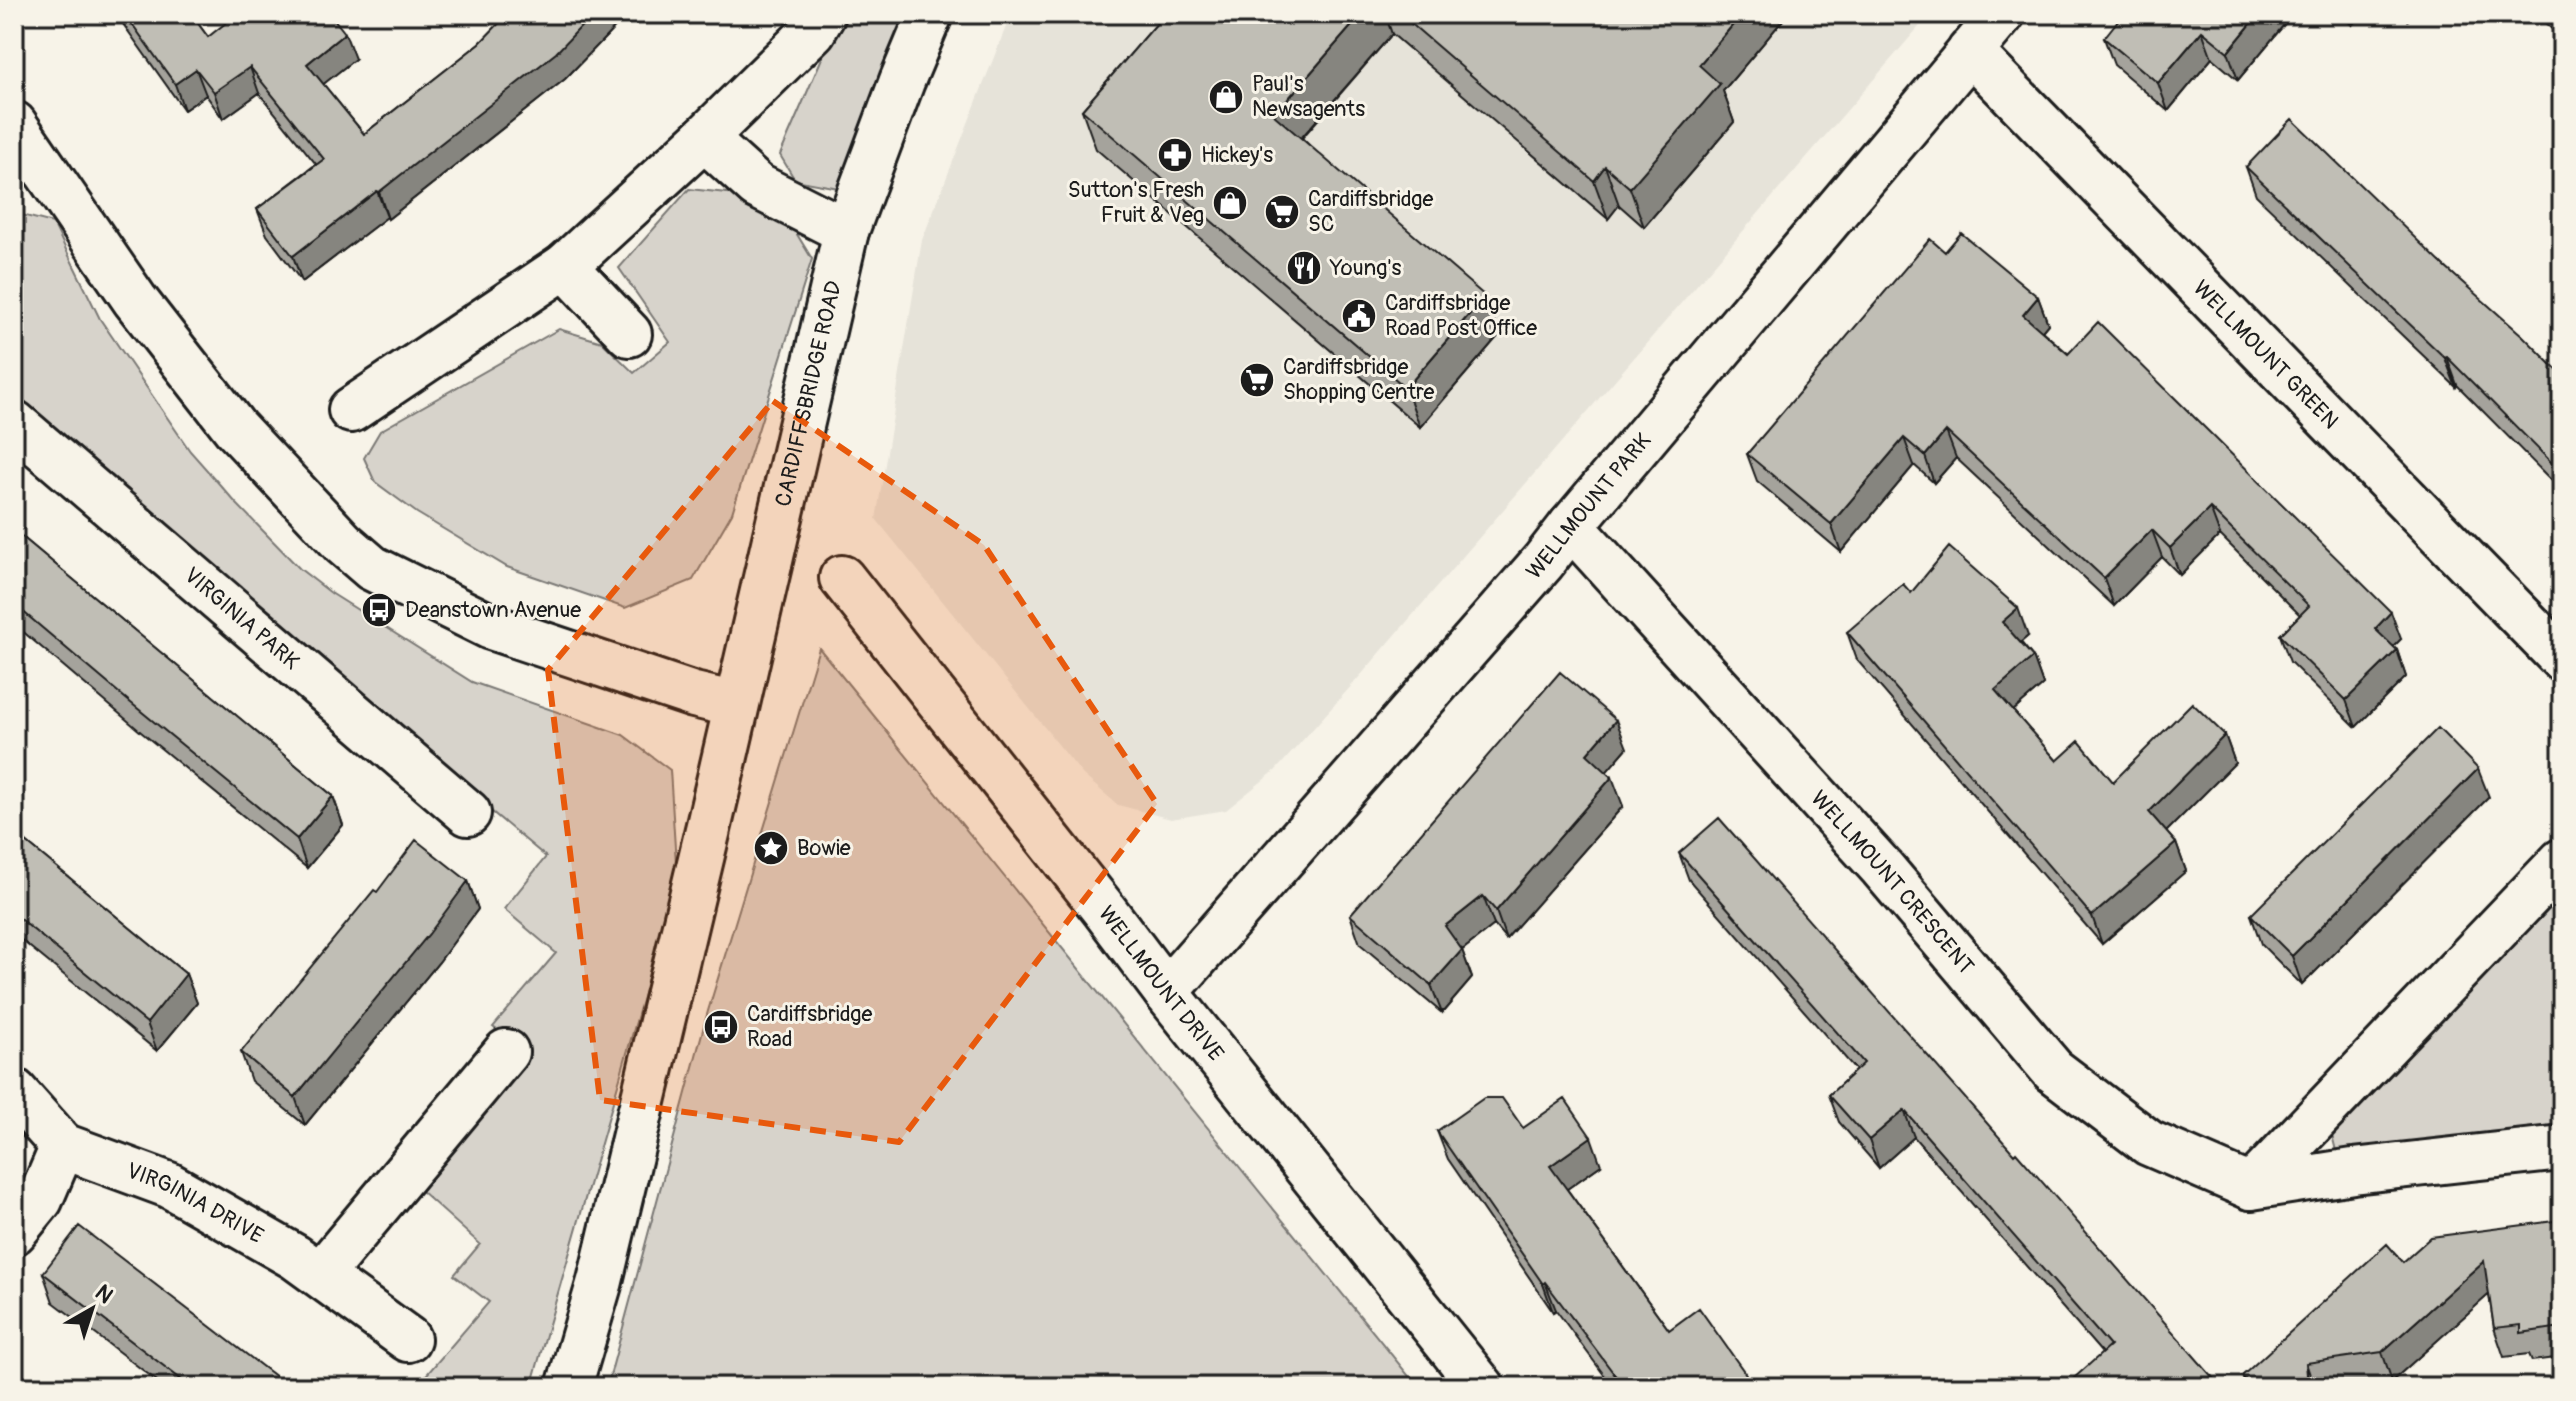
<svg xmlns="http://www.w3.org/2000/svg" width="2576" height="1401" viewBox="0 0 2576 1401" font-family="Pangolin,sans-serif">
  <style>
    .built { fill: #e6e3d9 }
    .green { fill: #d7d3cb; stroke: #7a7874; stroke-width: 2 }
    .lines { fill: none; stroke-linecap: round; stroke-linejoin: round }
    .minor-casing { stroke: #1c1c1c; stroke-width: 50 }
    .secondary-casing { stroke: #1c1c1c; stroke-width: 50 }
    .minor { stroke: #f7f3e8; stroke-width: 44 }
    .secondary { stroke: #f7f3e8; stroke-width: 44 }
    .wall { fill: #a5a39c; stroke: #1c1c1c; stroke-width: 2 }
    .shaded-wall { fill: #86857f; stroke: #1c1c1c; stroke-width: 2 }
    .building { fill: #c0beb5; stroke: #1c1c1c; stroke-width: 2 }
    .marked { fill: #e8590c; fill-opacity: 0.2; stroke: #e8590c; stroke-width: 6; stroke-dasharray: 16 10; stroke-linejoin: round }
    .labels { text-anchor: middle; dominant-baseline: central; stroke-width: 6; stroke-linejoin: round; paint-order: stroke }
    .poi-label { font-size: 22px; fill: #1c1c1c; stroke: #f7f3e8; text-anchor: start }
    .street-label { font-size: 22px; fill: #1c1c1c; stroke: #f7f3e8 }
  </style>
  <rect width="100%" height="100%" fill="#f7f3e8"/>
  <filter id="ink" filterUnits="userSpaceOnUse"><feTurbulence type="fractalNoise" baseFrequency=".0125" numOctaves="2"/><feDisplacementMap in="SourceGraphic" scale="16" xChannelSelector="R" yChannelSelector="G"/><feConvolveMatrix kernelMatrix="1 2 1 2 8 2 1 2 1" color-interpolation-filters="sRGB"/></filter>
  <g filter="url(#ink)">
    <!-- built -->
    <path class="built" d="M1011 14H1930L1361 675 1276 770 1226 810 1171 819 1118 805 1083 775 876 519 922 240Z"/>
    <!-- green -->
    <path class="green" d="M841 14H909L839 188 795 180 780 155Z
      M689 189 746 195 787 218 812 259 732 513 693 580 625 608 507 567 417 513 375 482 364 458 380 431 559 329 602 342 634 373 670 342 619 268Z
      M14 213 53 223 100 319 190 451 236 503 300 569 331 593 472 682 623 735 670 770 677 879 531 1387H416L489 1302 454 1275 480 1244 421 1191 530 1056 493 1027 556 953 504 909 546 857 14 412Z
      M819 648 1408 1375 1417 1387H607L708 1011Z
      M2562 888V1132L2338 1159 2330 1127Z"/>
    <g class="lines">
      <!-- minor casing -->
      <g class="minor-casing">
        <g id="minor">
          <path id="s1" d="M1970 51 2562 659"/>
          <path d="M14 124 135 300 235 428 343 543 372 568 491 627 694 695 736 705"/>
          <path d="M704 138 757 186 846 231"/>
          <path d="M565 266 629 334"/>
          <path d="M351 410 565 266 704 138 813 31 823 14"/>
          <path id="s2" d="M14 423 468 813"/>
          <path id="s3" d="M1571 526 1882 868 2053 1070 2149 1143 2251 1187 2353 1171 2562 1148"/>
          <path id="s4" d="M842 578 1102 907 1166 992 1482 1387"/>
          <path id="s5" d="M1166 992 1543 562 1571 526 2002 14"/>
          <path d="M14 1091 63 1146 40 1200 14 1232"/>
          <path id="s6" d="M63 1146 169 1185 295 1257 408 1339"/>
          <path d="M2251 1187 2562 861"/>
          <path d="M321 1274 506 1052"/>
        </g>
      </g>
      <!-- secondary casing -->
      <g class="secondary-casing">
        <g id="secondary">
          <path id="s7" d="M569 1387 600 1281 710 821 846 231 902 81 930 14"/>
        </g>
      </g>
      <!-- minor -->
      <use href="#minor" class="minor"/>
      <!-- secondary -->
      <use href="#secondary" class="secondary"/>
    </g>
    <!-- wall -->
    <path class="wall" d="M116 14H191L208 37 355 59 323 84 364 134 480 43 508 14H628L565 79 388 219 387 217 302 282 267 235 257 209 316 164 259 93 223 119 206 95 184 110Z
      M1165 14H1788L1723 91 1734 122 1644 227 1619 205 1608 219 1392 34 1302 138 1499 335 1420 427 1096 149 1082 110Z
      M2293 14 2238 80 2212 58 2168 111 2114 65 2104 38Z
      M2339 14H2362L2352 25Z
      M2536 14H2562V39Z
      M2562 93V114L2557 99Z
      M2246 167 2445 267 2562 375V491L2457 385 2456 387 2256 195Z
      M1945 252 2038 297 2048 324 2042 331 2401 639 2393 647 2397 650 2406 677 2356 727 2290 662 2280 635 2300 615 2220 535 2180 575 2162 557 2114 606 1956 458 1934 483 1914 465 1841 552 1757 481 1747 454Z
      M14 530 333 796 343 825 307 868 141 732 14 624Z
      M1911 593 2028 636 2021 642 2033 657 2043 685 2013 711 2057 761 2113 782 2225 735 2235 763 2166 832 2176 843 2186 871 2102 944 1857 660 1847 632Z
      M1627 748 1606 772 1623 806 1506 939 1494 925 1462 950 1472 978 1442 1013 1360 944 1350 915Z
      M2489 797 2302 985 2261 944 2251 915Z
      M14 832 186 974 197 1003 157 1051 14 934Z
      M1679 853 2014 1154 2221 1387 2102 1353 1914 1137 1879 1168 1839 1122 1829 1095 1856 1070 1689 880Z
      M468 881 478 909 439 962 305 1125 251 1081 241 1052 377 892Z
      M1523 1128 1601 1165 1567 1189 1669 1330 1755 1387H1613L1556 1310 1553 1312 1448 1159 1437 1131Z
      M2562 1220V1357L2532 1361 2529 1354 2504 1357 2494 1328 2489 1294 2392 1381 2349 1387H2246L2242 1376 2403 1262Z
      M43 1273 289 1387H165L53 1302Z"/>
    <!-- shaded-wall -->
    <path class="shaded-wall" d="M593 14H628L565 79 388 219 379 192Z
      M1362 14H1385L1392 34 1288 153 1274 115Z
      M1742 14H1788L1723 91 1734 122 1644 227 1630 188 1699 65Z
      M2259 14H2293L2238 80 2228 52Z
      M2348 14H2362L2352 25Z
      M2406 14H2413L2408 20Z
      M2202 31 2212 58 2168 111 2158 83Z
      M345 33 355 59 316 90 307 64Z
      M250 67 259 93 223 119 214 92Z
      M196 69 206 95 184 110 175 84Z
      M1605 166 1619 205 1608 219 1594 181Z
      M377 191 387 217 302 282 293 256Z
      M1485 296 1499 335 1420 427 1406 388Z
      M2038 297 2048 324 2033 342 2023 315Z
      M2447 357 2457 385 2456 387 2445 358Z
      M1946 431 1956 458 1934 483 1925 456Z
      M1904 438 1914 465 1841 552 1831 524Z
      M2210 508 2220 535 2180 575 2170 548Z
      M2152 530 2162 557 2114 606 2104 578Z
      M2018 608 2028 636 2012 650 2002 622Z
      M2391 612 2401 639 2384 656 2375 629Z
      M2397 650 2406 677 2356 727 2346 700Z
      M2033 657 2043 685 2006 717 1995 690Z
      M1616 720 1627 748 1597 783 1587 754Z
      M2225 735 2235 763 2159 839 2149 812Z
      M2478 769 2489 797 2302 985 2292 956Z
      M1612 777 1623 806 1506 939 1496 911Z
      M333 796 343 825 307 868 297 839Z
      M2176 843 2186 871 2102 944 2092 916Z
      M468 881 478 909 439 962 305 1125 295 1097Z
      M1483 896 1494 925 1456 955 1445 926Z
      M1462 950 1472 978 1442 1013 1431 985Z
      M186 974 197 1003 157 1051 147 1023Z
      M1904 1110 1914 1137 1879 1168 1869 1140Z
      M1591 1137 1601 1165 1560 1194 1550 1166Z
      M2484 1261 2495 1289 2392 1381 2382 1352Z
      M1545 1282 1556 1310 1553 1312 1543 1284Z
      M2306 1363 2314 1387H2308Z"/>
    <!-- building -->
    <path class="building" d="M125 14H191L208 37 237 14H330L345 33 307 64 364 134 480 43 508 14H593L556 53 379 192 377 191 293 256 257 209 324 159 250 67 214 92 196 69 175 84Z
      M1165 14H1362L1274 115 1485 296 1406 388 1082 110Z
      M1400 14H1742L1699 65 1720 84 1630 188 1605 166 1594 181Z
      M2123 14H2259L2228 52 2202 31 2158 83 2104 38Z
      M2555 14H2562V20Z
      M2562 93V104L2557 99Z
      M2292 119 2445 267 2523 336 2562 375V473L2447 357 2445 358 2246 167Z
      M1961 233 2038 297 2023 315 2068 354 2098 322 2391 612 2375 629 2397 650 2346 700 2280 635 2309 606 2210 508 2170 548 2152 530 2104 578 1946 431 1925 456 1904 438 1831 524 1747 454 1930 239 1945 252Z
      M14 530 333 796 297 839 131 703 14 604Z
      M1949 547 2018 608 2002 622 2033 657 1995 690 2057 761 2079 741 2113 782 2192 703 2225 735 2149 812 2176 843 2092 916 1847 632 1903 584 1911 593Z
      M1560 672 1616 720 1587 754 1612 777 1496 911 1483 896 1445 926 1462 950 1431 985 1350 915Z
      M2438 728 2478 769 2292 956 2251 915Z
      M1719 818 2014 1154 2016 1152 2221 1387H2064L2110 1346 1904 1110 1869 1140 1829 1095 1864 1063 1679 853Z
      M14 832 186 974 147 1023 14 914Z
      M416 840 468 881 429 934 295 1097 241 1052 374 890 377 892Z
      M1484 1098H1502L1523 1128 1565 1099 1591 1137 1550 1166 1669 1330 1699 1308 1755 1387H1624L1545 1282 1543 1284 1437 1131Z
      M2562 1220V1327L2521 1333V1325L2494 1328 2484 1261 2382 1352 2306 1363 2308 1387H2252L2242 1376 2387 1244 2403 1262 2431 1237Z
      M79 1226 289 1387H191L43 1273Z"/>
  </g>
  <!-- marked area -->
  <path class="marked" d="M773 401 984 545 1157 804 899 1142 600 1100 548 670Z"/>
  <!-- icons -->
  <defs>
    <g id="shop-disc" transform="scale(1.8)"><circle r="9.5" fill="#1c1c1c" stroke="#f7f3e8"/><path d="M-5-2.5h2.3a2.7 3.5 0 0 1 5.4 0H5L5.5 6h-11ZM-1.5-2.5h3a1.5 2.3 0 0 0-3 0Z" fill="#fff"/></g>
    <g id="pharmacy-disc" transform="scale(1.8)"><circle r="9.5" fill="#1c1c1c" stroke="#f7f3e8"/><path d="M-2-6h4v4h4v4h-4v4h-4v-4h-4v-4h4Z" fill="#fff"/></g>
    <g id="supermarket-disc" transform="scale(1.8)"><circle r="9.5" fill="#1c1c1c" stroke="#f7f3e8"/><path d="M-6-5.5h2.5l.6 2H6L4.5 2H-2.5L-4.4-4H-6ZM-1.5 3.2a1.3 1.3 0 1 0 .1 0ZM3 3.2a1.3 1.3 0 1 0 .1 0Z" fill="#fff"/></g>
    <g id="restaurant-disc" transform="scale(1.8)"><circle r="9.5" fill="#1c1c1c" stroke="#f7f3e8"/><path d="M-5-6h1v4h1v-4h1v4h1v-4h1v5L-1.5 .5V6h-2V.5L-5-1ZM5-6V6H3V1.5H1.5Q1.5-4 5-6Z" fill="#fff"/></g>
    <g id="civic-disc" transform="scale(1.8)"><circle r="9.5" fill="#1c1c1c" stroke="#f7f3e8"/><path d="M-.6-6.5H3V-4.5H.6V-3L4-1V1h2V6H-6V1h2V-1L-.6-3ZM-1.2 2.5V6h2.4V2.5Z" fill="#fff"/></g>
    <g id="bus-disc" transform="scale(1.8)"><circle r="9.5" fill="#1c1c1c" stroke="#f7f3e8"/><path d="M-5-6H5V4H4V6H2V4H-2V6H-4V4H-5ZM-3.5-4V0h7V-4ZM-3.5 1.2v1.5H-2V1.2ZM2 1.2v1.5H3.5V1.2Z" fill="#fff"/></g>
    <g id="sight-disc" transform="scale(1.8)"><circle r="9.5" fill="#1c1c1c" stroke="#f7f3e8"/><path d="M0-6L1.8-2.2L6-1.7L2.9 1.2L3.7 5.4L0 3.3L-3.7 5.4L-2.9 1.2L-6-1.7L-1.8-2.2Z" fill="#fff"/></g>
  </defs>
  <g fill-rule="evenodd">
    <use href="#shop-disc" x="1226" y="97"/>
    <use href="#pharmacy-disc" x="1175" y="155"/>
    <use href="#shop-disc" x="1230" y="203"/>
    <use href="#supermarket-disc" x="1282" y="212"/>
    <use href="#restaurant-disc" x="1304" y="268"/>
    <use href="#civic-disc" x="1359" y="316"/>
    <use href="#supermarket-disc" x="1257" y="380"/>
    <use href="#bus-disc" x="379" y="610"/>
    <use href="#sight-disc" x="771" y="848"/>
    <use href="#bus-disc" x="721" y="1027"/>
  </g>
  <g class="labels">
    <!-- poi labels -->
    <g class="poi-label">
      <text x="1252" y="84">Paul's<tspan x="1252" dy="25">Newsagents</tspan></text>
      <text x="1201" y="155">Hickey's</text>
      <text x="1204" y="190" text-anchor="end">Sutton's Fresh<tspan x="1204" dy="25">Fruit &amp; Veg</tspan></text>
      <text x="1308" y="199">Cardiffsbridge<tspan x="1308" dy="25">SC</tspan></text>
      <text x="1330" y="268">Young's</text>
      <text x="1385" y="303">Cardiffsbridge<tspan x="1385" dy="25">Road Post Office</tspan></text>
      <text x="1283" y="367">Cardiffsbridge<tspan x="1283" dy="25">Shopping Centre</tspan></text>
      <text x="405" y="610">Deanstown Avenue</text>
      <text x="797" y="848">Bowie</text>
      <text x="747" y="1014">Cardiffsbridge<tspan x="747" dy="25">Road</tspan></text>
    </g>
    <!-- street labels -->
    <g class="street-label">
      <text stroke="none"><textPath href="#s1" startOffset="424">WELLMOUNT GREEN</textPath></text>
      <text stroke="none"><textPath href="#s7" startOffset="1022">CARDIFFSBRIDGE ROAD</textPath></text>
      <text stroke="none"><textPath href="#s5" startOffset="644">WELLMOUNT PARK</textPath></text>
      <text stroke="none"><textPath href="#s2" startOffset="300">VIRGINIA PARK</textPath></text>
      <text stroke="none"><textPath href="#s3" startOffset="480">WELLMOUNT CRESCENT</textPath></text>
      <text stroke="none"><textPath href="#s4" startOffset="516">WELLMOUNT DRIVE</textPath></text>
      <text stroke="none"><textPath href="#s6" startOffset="144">VIRGINIA DRIVE</textPath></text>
    </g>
  </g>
  <!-- margin -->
  <rect width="2576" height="1401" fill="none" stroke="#f7f3e8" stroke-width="48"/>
  <rect x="24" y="24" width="2528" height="1353" fill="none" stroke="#1c1c1c" stroke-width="3" filter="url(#ink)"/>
  <!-- north arrow -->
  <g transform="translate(92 1309) rotate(39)" stroke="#f7f3e8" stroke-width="6" paint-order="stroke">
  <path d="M0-6L14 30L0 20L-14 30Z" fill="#1c1c1c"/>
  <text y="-12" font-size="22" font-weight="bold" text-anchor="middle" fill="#1c1c1c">N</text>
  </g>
</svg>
